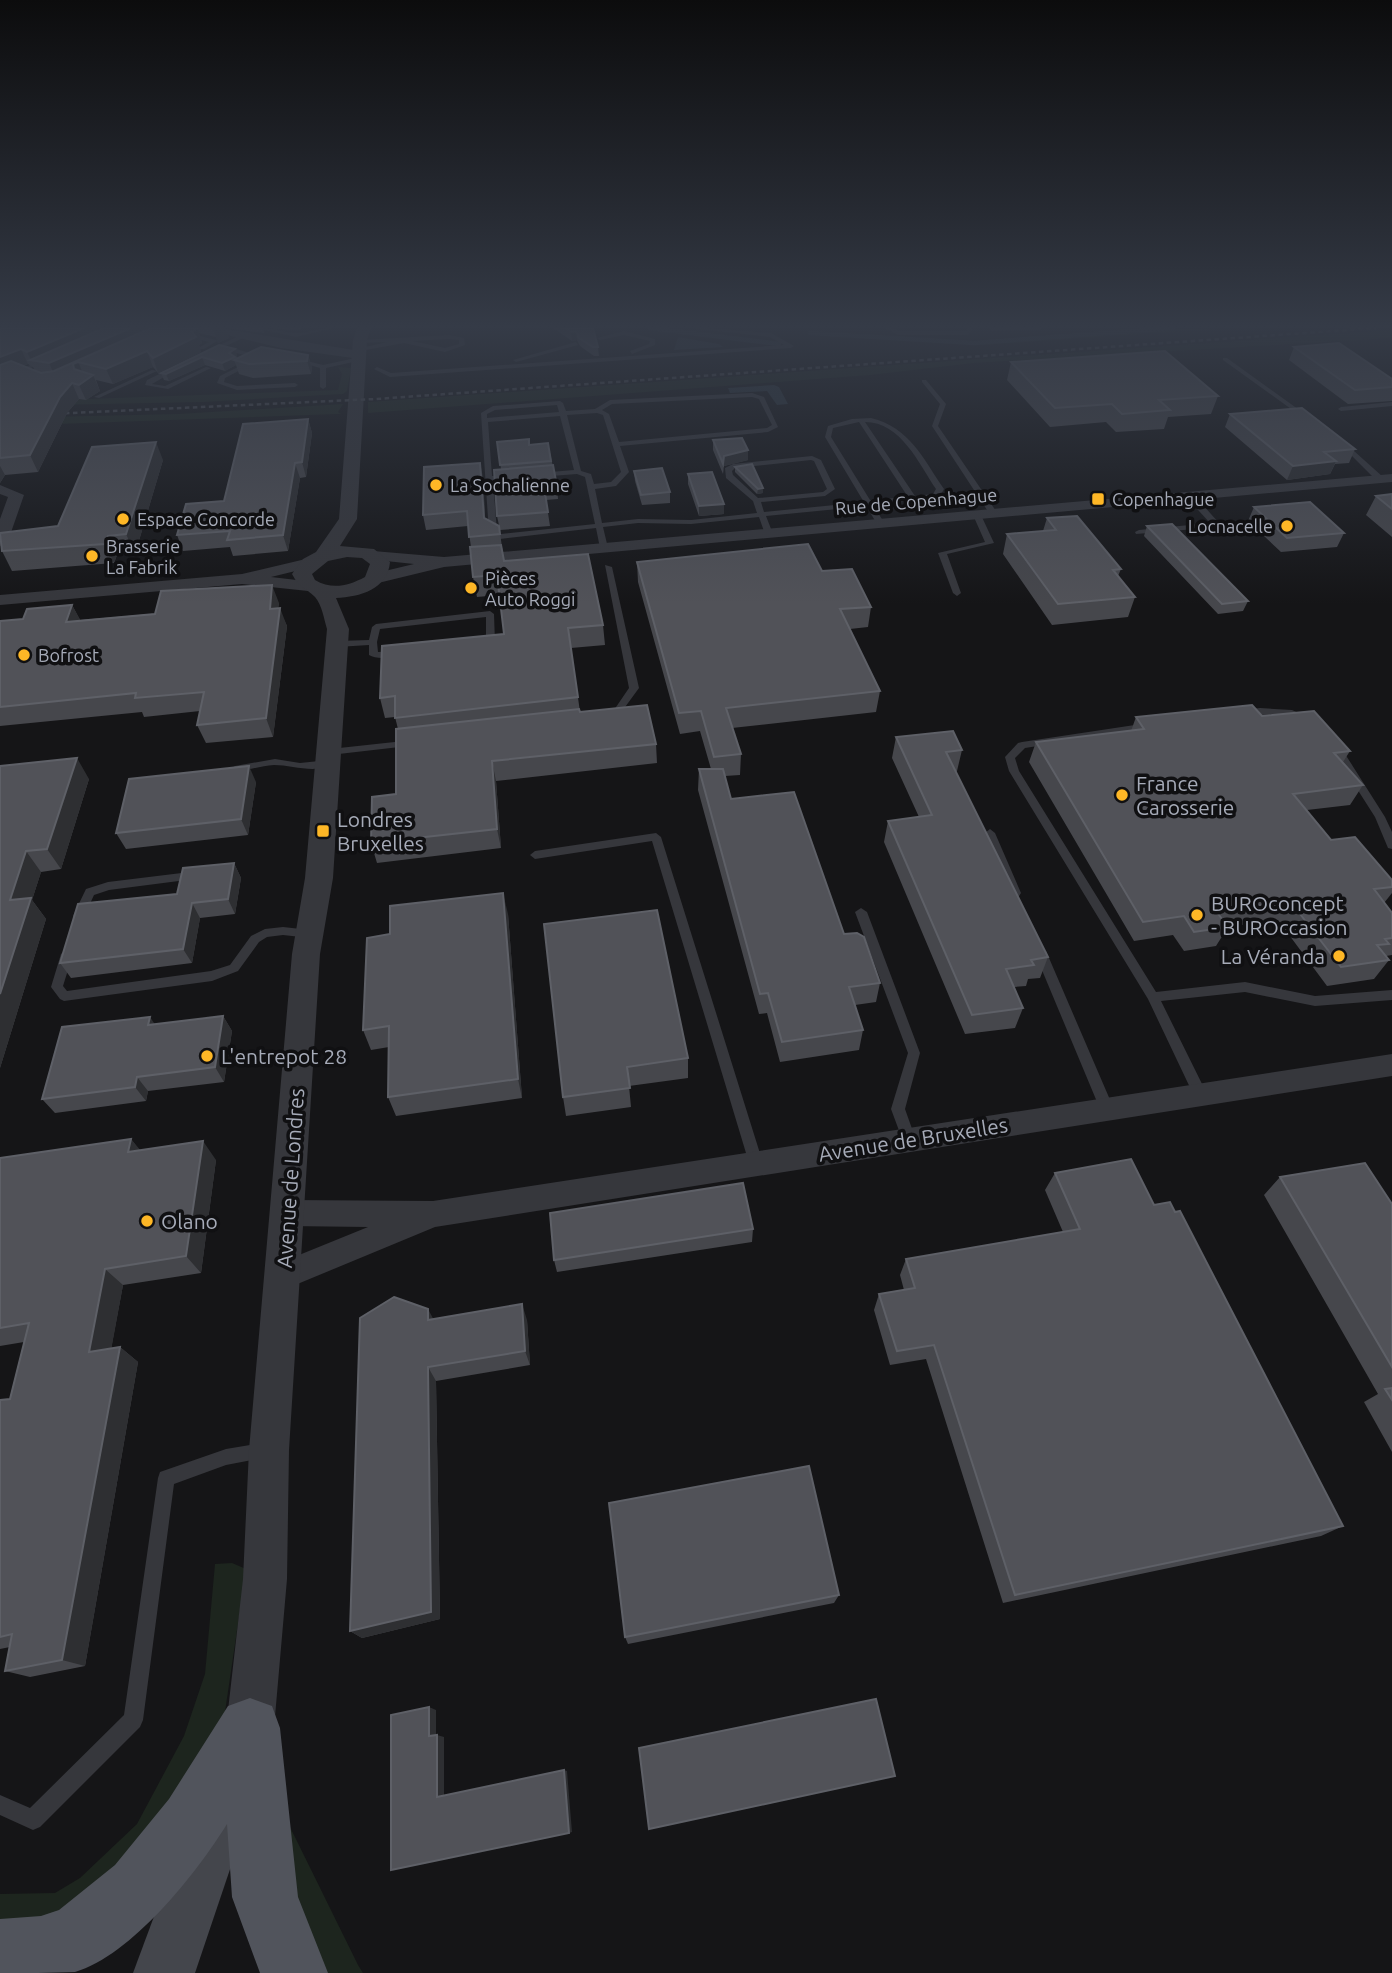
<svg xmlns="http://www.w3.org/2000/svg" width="1392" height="1973" viewBox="0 0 1392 1973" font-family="Ubuntu,sans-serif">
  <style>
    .green { fill: #1d251e }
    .water { fill: #2a343c }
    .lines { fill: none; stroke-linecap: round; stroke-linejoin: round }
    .stream { stroke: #2a343c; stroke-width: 4.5 }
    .service { fill: #36373c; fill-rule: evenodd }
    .minor { fill: #36373c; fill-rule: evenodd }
    .tertiary { fill: #36373c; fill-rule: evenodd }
    .secondary { fill: #44464c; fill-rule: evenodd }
    .primary { fill: #51545c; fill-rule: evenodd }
    .rail { stroke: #494b51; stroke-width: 2.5; stroke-dasharray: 4.5 3.5; stroke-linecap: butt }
    .wall { fill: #46474c; fill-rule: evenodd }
    .shaded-wall { fill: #2e2f32 }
    .building { fill: #515258; stroke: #5e6067; stroke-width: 2 }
    .poi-dot { fill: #feb726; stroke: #101012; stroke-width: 2.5 }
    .labels { text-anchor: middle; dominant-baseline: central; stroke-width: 7; stroke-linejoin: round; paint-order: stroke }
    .far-poi-label { font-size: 18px; fill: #a6abb8; stroke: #101012; text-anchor: start }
    .far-street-label { font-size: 18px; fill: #a6abb8; stroke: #101012 }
    .poi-label { font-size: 21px; fill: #a6abb8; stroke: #101012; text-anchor: start }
    .street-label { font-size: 21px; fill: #a6abb8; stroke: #101012 }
  </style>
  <rect width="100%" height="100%" fill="#151517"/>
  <!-- green -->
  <path class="green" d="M1162 328H1227L984 345 974 343Z
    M1392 330V338L974 363 870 375 368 413V402Z
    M338 367 351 368 347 391 343 394 204 402 0 406V402L338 390 342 374Z
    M343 404 338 412 341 414H338L58 424 0 418 178 414Z
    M232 1563 246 1569 220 1746 140 1863 53 1920H0V1894L55 1893 80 1878 137 1824 184 1736 205 1674 215 1564Z
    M290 1827 358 1965 363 1973H314L295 1924Z"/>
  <!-- water -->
  <path class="water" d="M678 337 719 344 723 347 674 350Z
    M774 385 779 387 788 404 777 405 767 391 730 393 728 388Z"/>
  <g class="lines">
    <!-- stream -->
    <path class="stream" d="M650 328 779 344
      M810 333 974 343 1173 328"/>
    <!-- service -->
    <path class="service" d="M255 328C268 327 281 332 294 333 307 334 320 327 333 328L296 337Z
      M690 328H707L771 333 794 346 791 348 390 377 374 369 377 367 391 373 784 345 770 337Z
      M885 328H892L899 331H966L967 328H973L968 335H898Z
      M991 328H1042L1039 330 992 331 989 329Z
      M624 331 655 339V345L632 354 630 351 649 344 650 341 624 335 600 340 597 338Z
      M243 334 245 337 226 346 253 354 239 362 234 361 244 355 220 349 208 354 205 352Z
      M196 335 216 340 217 341 204 349H200V347L209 342 194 338Z
      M449 335 464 338 465 345 445 352 404 343 360 351 357 349 387 342 358 343 360 340ZM449 339 459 340V344L445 348 412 341Z
      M576 342 578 345 516 362 513 360Z
      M360 357 362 360 326 368V387L323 389 320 387V368L296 361 299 359 323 365Z
      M46 358 51 359 0 382V378Z
      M1223 358H1227L1309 417V419H1305L1223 360Z
      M250 361 252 364 225 378 224 382 237 386 295 383 298 385 295 387 237 390 217 383 220 376Z
      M176 366 178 369 152 384 165 386 206 367 211 368 168 389 145 385 147 380Z
      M152 370 157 371 99 398 94 397Z
      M922 380H926L946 404 938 426 998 514 997 516H991L932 426 940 404 922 382Z
      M752 393 764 397 778 427 768 432 620 446 629 472 616 486 595 489 602 523 638 519 691 520 757 513 753 501 726 478 725 468 733 464 812 456 821 460 835 489 825 496 761 502 764 512 845 504 849 506 848 508 766 516 773 534 769 536 765 534 759 517 691 524 638 523 603 527 608 548 604 550 600 548 596 528 500 539 489 533 481 413 493 406 560 401 563 403 566 411 595 409 610 400ZM752 397 759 399 772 425 767 428 619 442 609 414 602 410 612 404ZM557 405 559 412 487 418V414L495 410ZM597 413 603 415 621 472 611 482 594 484 591 474 581 471 567 415ZM560 416 574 470 538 473 534 475 538 477 577 474 585 477 595 524 501 534 497 532 493 481 513 477 509 475 492 476 488 422ZM811 460 814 461 827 489 823 492 758 498 733 475 732 471 735 468Z
      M1392 402V406L1341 411 1338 409 1341 407Z
      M871 418C910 428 922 457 944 489L939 498H936L873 505 885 524 881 526 877 524 825 437 828 426 852 419ZM859 422 908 497 870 500 831 437 833 428ZM865 422C901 422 919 464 936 489L933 494 915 496Z
      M1340 442H1344L1383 477V481H1377L1340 444Z
      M1188 495H1194L1219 523V527L1136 534 1135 532 1139 530 1210 523 1188 499Z
      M974 513 981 515 994 543 947 554 961 593 957 596 953 593 938 553 985 542 973 515Z
      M605 565 612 567 639 688 620 714 607 719 602 716 614 710 629 688Z
      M490 611 494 614 495 643C492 647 482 648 479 644L486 641V617L380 629 377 642 378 652 401 651 403 653C395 658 377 660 369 655V645L337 647 333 644 337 641 369 640 372 627 376 624Z
      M1260 708 1292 710 1314 720 1309 723 1290 716 1276 714 1242 716 1237 713 1242 710Z
      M1148 723 1151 724V728L1025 748 1015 758 1019 771 1156 992 1245 982 1315 996 1392 990V1000L1315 1006 1245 992 1161 1001 1207 1094 1205 1098 1200 1100 1195 1098 1148 999 1009 771 1005 757 1018 743 1022 742Z
      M413 740 418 743 417 745 330 755 325 752 330 749Z
      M1336 745 1340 746 1385 817 1392 832V849L1388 848 1375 817 1331 748Z
      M275 759 300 763 329 760 334 763C317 775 293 765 274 765 261 766 248 770 235 772L230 769 235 766Z
      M990 829 995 833 1021 893 1019 896H1011L1009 893 985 833Z
      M656 833 661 837 763 1163 761 1167 756 1169 751 1167 749 1163 652 841 535 859 530 855 535 851Z
      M198 871 202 872 204 875 202 878 109 890 94 895 83 919 79 920 73 916 86 889 108 882Z
      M861 908 867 912 920 1053 905 1109 916 1140 914 1144 909 1146 904 1144 891 1109 908 1053 855 912Z
      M283 927 310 930 316 934 310 938 283 935 267 937 259 942 238 971 212 981 64 1001 60 999 51 987 61 954 67 949 73 954 63 986 67 991 211 971 230 965 251 936 265 929Z
      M1040 947 1046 951 1114 1109 1112 1113 1107 1115 1102 1113 1100 1109 1034 951Z
      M262 1443 268 1445 270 1451 268 1457 226 1465 174 1484 143 1720 140 1727 40 1827 33 1830 0 1815V1795L30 1808 124 1715 158 1478 160 1472 226 1449Z"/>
    <!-- minor -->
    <path class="minor" d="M198 328H219L360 351 366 355 360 359 281 348Z
      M1392 474V482L444 567 374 584 366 579 368 575 414 564 367 559V553L373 551 444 557Z
      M0 485 24 495 8 541 0 546V519L8 497 0 494Z
      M310 558 316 560V566L271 577 314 582 316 586 314 590 308 591 242 584 0 605V595L242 574Z
      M1392 1054V1076L435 1227 283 1290 272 1286 268 1276 272 1266 368 1227 287 1226 277 1222 273 1213 277 1204 287 1200 433 1201Z"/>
    <!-- tertiary -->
    <path class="tertiary" d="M357 328H371L367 340 357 519 340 546 374 549 390 562C388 589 360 597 336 598L349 629 333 878 320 954 289 1450 287 1579 274 1728 267 1745 250 1752 233 1745 226 1728 243 1579 249 1450 292 954 305 878 327 629C324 619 322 605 315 597 305 587 300 589 292 574L303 559 316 552 339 519 353 340ZM347 557 362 558 370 564 365 577C348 586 332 590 315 580L312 574 328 561Z"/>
    <!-- secondary -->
    <path class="secondary" d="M221 1781 241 1790 250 1810 195 1973H133L201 1790Z"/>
    <!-- primary -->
    <path class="primary" d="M250 1698 272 1706 280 1728 298 1897 328 1973H260L232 1897 227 1824C197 1873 131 1956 75 1972 53 1973 23 1973 0 1973V1919L41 1916 59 1910 115 1865 169 1799 228 1706Z"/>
    <!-- rail -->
    <path class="rail" d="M49 414 376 399 1376 328"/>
  </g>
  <!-- wall -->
  <path class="wall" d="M0 328H263L264 333 226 328 229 338 218 343 216 337 199 333 202 343 199 345 201 352 158 373 153 367 113 384 96 380 100 391 86 400 79 399 67 413 38 472 5 475 0 483ZM28 364 33 367 35 371 23 366Z
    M268 328H303L297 330Z
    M553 328H593L598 347 599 356H594L580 346 577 340 572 341Z
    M219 345 235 349 237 356 235 358 236 360 308 355 312 368 311 374 253 378 239 374 236 365 225 371 205 365 169 381 164 380 161 373Z
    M1294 347 1392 379V401L1348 404 1289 360Z
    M1011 362 1218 396 1211 414 1168 417 1164 429 1116 432 1106 422 1050 427 1007 380Z
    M1230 414 1355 449 1349 463 1335 464 1330 474 1287 480 1225 427Z
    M308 419 312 433 306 477 300 478 288 551 233 556 230 547 183 551 177 535 224 501Z
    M713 440 748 450V460L724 466 723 474 713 450Z
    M497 442 529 445 548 443 557 486 558 499 546 500 550 526 500 530 497 516 501 469Z
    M163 460 135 554 117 555 114 563 12 571 2 551 58 526Z
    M735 467 763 493 757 494 735 472Z
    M634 471 670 492V503L642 505 635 481Z
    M688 474 724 504V514L699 516 688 484Z
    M483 477 485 519 499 526 504 561 603 625 605 645 571 648 580 712 656 744 657 763 496 781 501 848 377 863 371 843 396 794 398 729 395 717 385 718 380 698 504 634 499 595 477 597 473 577 471 547 468 526 426 530 423 515Z
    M1392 494V537L1366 515 1376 496Z
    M1254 507 1344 533 1337 547 1281 552 1248 521Z
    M1047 518 1121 569 1118 576 1135 597 1128 617 1052 625 1003 554 1007 534 1043 531Z
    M1147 526 1248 601 1243 611 1218 614 1144 536Z
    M637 562 822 571 871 607 868 627 850 629 880 691 876 712 732 728 741 754 740 775 725 776 731 799 844 934 880 983 876 1002 855 1005 863 1030 859 1050 780 1062 767 1013 759 1014 698 790 699 769H711L700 731 680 734 638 582Z
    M279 603 278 608 287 626 273 737 206 743 197 725 200 711 144 717 142 712 0 726V621L23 619 72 605 80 620Z
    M1262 716 1350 751 1343 762 1363 785 1350 805 1307 810 1331 840 1392 880V893L1384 903 1392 913V955L1386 956 1389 960 1374 979 1327 986 1278 920 1228 927 1216 946 1184 951 1173 935 1134 941 1029 762 1036 742 1131 731 1136 717Z
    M896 737 962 750 957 771 956 772 1048 957 1040 978 1028 979 1026 986 1014 987 1023 1008 1015 1028 965 1034 884 842 888 821 919 817 892 758Z
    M0 766 89 779 61 869 41 872 32 900 46 919 0 1068Z
    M256 782 248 835 126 849 116 833Z
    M234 863 241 878 235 914 200 918 192 963 71 978 60 963 177 894Z
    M508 914 522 1098 396 1116 388 1097 389 1047 371 1050 363 1030Z
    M544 924 688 1058V1078L629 1086 631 1107 566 1116 563 1097Z
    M223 1016 232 1031 224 1082 148 1091 146 1101 55 1113 42 1099 155 1024Z
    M131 1139 140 1151 216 1160 201 1273 123 1285 111 1349 120 1347 138 1362 85 1666 30 1677 5 1671 10 1647 0 1649V1400L10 1399 24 1342 0 1346V1158Z
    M1055 1173 1175 1212 1343 1526 1321 1536 1003 1603 926 1359 890 1365 874 1310 879 1294 904 1290 900 1275 906 1259 1063 1232 1045 1190Z
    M1280 1177 1392 1204V1452L1364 1402 1378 1394 1264 1195Z
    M753 1229 752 1242 557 1272 554 1260Z
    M433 1319 527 1320 530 1365 436 1381 440 1619 362 1638 350 1631Z
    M839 1595 834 1603 628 1644 625 1637Z"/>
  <!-- shaded-wall -->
  <path class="shaded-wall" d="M84 328H124L31 360 27 352Z
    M131 328H170L78 362 85 377 93 375 100 391 86 400 79 385 56 378 49 363Z
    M197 328 202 343 199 345 201 352 158 373 153 358Z
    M213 328H225L229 338 218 343Z
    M576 331 577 340 572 341 571 332Z
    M21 349 28 364 0 375V357Z
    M235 349 237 356 235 358 236 361 234 360 236 365 225 371 222 363 229 353Z
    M147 351 153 367 113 384 106 369Z
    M308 355 312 368 311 374 307 361Z
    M202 357 205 365 169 381 166 374Z
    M72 383 79 399 67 413 38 472 30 455 60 397Z
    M308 419 312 433 306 477 302 462Z
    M156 442 163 460 135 554 126 534Z
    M748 450V460L724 466 723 474 724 456Z
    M1336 461 1330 474 1287 480 1293 466Z
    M295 463 300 478 288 551 283 535Z
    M480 463 483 477 486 533 484 518Z
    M0 466 5 475 0 483Z
    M763 488V493L757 494 758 489Z
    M724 504V514L699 516V506Z
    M108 536 117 555 114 563 105 544Z
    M272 585 279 603 276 627 270 609Z
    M72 605 82 623 66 622Z
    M280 608 287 626 273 737 266 718Z
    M77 758 89 779 61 869 47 849Z
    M492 761 496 781 501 848 497 829Z
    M249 766 256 782 248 835 241 819Z
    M26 851 41 872 32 900 46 919 0 1068V994L10 900Z
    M234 863 241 878 235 914 228 899Z
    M503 893 508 914 522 1098 518 1079Z
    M192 903 200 918 192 963 183 949Z
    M223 1016 232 1031 224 1082 215 1067Z
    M150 1017 160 1032 148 1025Z
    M137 1077 148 1091 146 1101 135 1087Z
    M131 1139 146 1157 128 1152Z
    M203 1141 216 1160 201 1273 186 1256Z
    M105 1269 123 1285 108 1367 89 1352Z
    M522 1304 527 1320 530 1365 525 1351Z
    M428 1309 436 1324 428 1320Z
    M120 1347 138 1362 85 1666 62 1660Z
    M428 1367 436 1381 440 1619 362 1638 350 1631Z
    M429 1707 436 1710V1738L429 1736Z
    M437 1735 444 1737V1797H437Z
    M564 1770 567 1771 572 1832 569 1833Z"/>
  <!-- building -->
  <path class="building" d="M0 328H84L27 352 21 349 0 357Z
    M104 328H131L49 363 30 360Z
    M151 328H197L192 332 196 337 153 358 147 351 106 369 78 362 73 364 74 369 93 375 79 385 72 383 60 397 30 455 0 458V365L11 361 41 373 54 371Z
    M565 328H593L598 347H593L579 338 576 331 571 332Z
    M1339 343 1392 379V387L1355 390 1294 347Z
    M219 345 235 349 229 353 235 357 222 363 202 357 166 374 161 373Z
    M261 347 308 355 307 361 249 364 234 360Z
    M1165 351 1218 396 1159 400 1170 410 1122 414 1112 404 1055 408 1011 362Z
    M1302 408 1355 449 1324 452 1336 461 1293 466 1230 414Z
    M308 419 302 462 295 463 283 535 227 540 230 531 177 535 186 504 224 501 243 424Z
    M742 438 748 450 724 456 723 464 713 440Z
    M529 439V445L548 443 551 461 500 465 497 442Z
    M156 442 126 534 108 536 105 544 2 551 0 533 58 526 92 447Z
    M480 463 484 518 499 526 500 534 469 537 467 511 423 515 424 467Z
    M752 464 763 488 758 489 735 467Z
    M553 465 557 486 544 487 548 512 497 516 494 470Z
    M662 468 670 492 641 495 634 471Z
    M712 472 724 504 699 506 688 474Z
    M1392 494V509L1376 496Z
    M1310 502 1344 533 1287 538 1254 507Z
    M1077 516 1121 569 1113 570 1135 597 1058 604 1007 534 1056 530 1047 518Z
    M1172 524 1248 601 1222 604 1147 526Z
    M808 544 822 571 852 569 871 607 840 609 880 691 726 708 741 754 714 757 701 711 679 713 637 562Z
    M501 545 504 561 588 554 603 625 568 628 578 697 395 718V696L380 698 382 646 504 634 497 575 473 577 470 547Z
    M272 585 270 609 280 608 266 718 197 725 204 692 135 698 136 693 0 707V621L23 619 27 609 72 605 66 622 155 614 161 591Z
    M647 705 656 744 492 761 497 829 371 843 372 797 396 794V729L579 709 580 712Z
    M1252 705 1262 716 1314 711 1350 751 1334 753 1363 785 1293 794 1331 840 1355 837 1392 880V887L1374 889 1392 913V938L1385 939 1389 944 1377 945 1389 960 1341 967 1290 901 1216 911 1228 927 1194 932 1184 916 1143 922 1036 742 1144 729 1136 717Z
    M953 731 962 750 946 752 1048 957 1031 960 1034 965 1006 969 1023 1008 972 1015 888 821 932 815 896 737Z
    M77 758 47 849 26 851 10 900 31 898 0 994V766Z
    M249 766 241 819 116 833 129 779Z
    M699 769H723L731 799 794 792 844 934 857 933 864 937 880 983 849 987 863 1030 782 1042 768 993 760 994Z
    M234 863 228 899 192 903 183 949 60 963 78 904 177 894 183 868Z
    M503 893 518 1079 388 1097 389 1026 363 1030 367 938 390 934V906Z
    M657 910 688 1058 627 1067 630 1088 563 1097 544 924Z
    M223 1016 215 1067 137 1077 135 1087 42 1099 62 1027 150 1017 148 1025Z
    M131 1139 128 1152 203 1141 186 1256 105 1269 89 1352 120 1347 62 1660 5 1671 12 1634 0 1637V1400L10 1399 29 1323 0 1328V1158Z
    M1131 1159 1154 1205 1170 1202 1175 1212 1180 1211 1343 1526 1015 1595 934 1345 897 1351 879 1294 915 1288 906 1259 1080 1229 1055 1173Z
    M1365 1163 1392 1204V1367L1280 1177Z
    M743 1183 753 1229 554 1260 550 1213Z
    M394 1297 428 1309V1320L522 1304 525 1351 428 1367 431 1612 350 1631 360 1318Z
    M1392 1388V1400L1385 1389Z
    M809 1466 839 1595 625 1637 609 1503Z
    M876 1699 895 1776 649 1829 639 1748Z
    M429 1707V1736L437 1735V1797L564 1770 569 1833 391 1870V1715Z"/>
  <!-- sky -->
  <linearGradient id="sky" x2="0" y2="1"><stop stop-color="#0c0c0d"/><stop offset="0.54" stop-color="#353b47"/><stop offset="1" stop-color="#353b47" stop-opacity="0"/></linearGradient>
  <rect width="1392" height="604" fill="url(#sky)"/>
  <!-- markers -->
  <g class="poi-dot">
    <circle cx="436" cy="485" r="7"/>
    <rect x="1091" y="492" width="14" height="14" rx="3.5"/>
    <circle cx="123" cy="519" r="7"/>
    <circle cx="1287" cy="526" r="7"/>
    <circle cx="92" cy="556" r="7"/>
    <circle cx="471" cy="588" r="7"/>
    <circle cx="24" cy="655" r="7"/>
    <circle cx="1122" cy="795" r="7"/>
    <rect x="316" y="824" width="14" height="14" rx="3.5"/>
    <circle cx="1197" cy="915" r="7"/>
    <circle cx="1339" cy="956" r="7"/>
    <circle cx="207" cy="1056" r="7"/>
    <circle cx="147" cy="1221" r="7"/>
  </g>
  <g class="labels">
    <!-- far-poi labels -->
    <g class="far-poi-label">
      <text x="450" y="485">La Sochalienne</text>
      <text x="1112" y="499">Copenhague</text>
      <text x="137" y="519">Espace Concorde</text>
      <text x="1273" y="526" text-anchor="end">Locnacelle</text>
      <text x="106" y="546">Brasserie<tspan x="106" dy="21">La Fabrik</tspan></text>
      <text x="485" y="578">Pièces<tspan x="485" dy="21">Auto Roggi</tspan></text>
      <text x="38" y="655">Bofrost</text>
    </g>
    <!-- far-street labels -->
    <g class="far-street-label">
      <text transform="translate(916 501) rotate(-5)">Rue de Copenhague</text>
    </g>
    <!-- poi labels -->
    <g class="poi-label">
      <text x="1136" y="783">France<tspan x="1136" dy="24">Carosserie</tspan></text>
      <text x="337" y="819">Londres<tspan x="337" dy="24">Bruxelles</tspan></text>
      <text x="1211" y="903">BUROconcept<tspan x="1211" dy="24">- BUROccasion</tspan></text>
      <text x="1325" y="956" text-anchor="end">La Véranda</text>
      <text x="221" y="1056">L'entrepot 28</text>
      <text x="161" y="1221">Olano</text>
    </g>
    <!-- street labels -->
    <g class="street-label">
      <text transform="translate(913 1139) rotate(-9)">Avenue de Bruxelles</text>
      <text transform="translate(290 1178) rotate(-86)">Avenue de Londres</text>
    </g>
  </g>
</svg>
